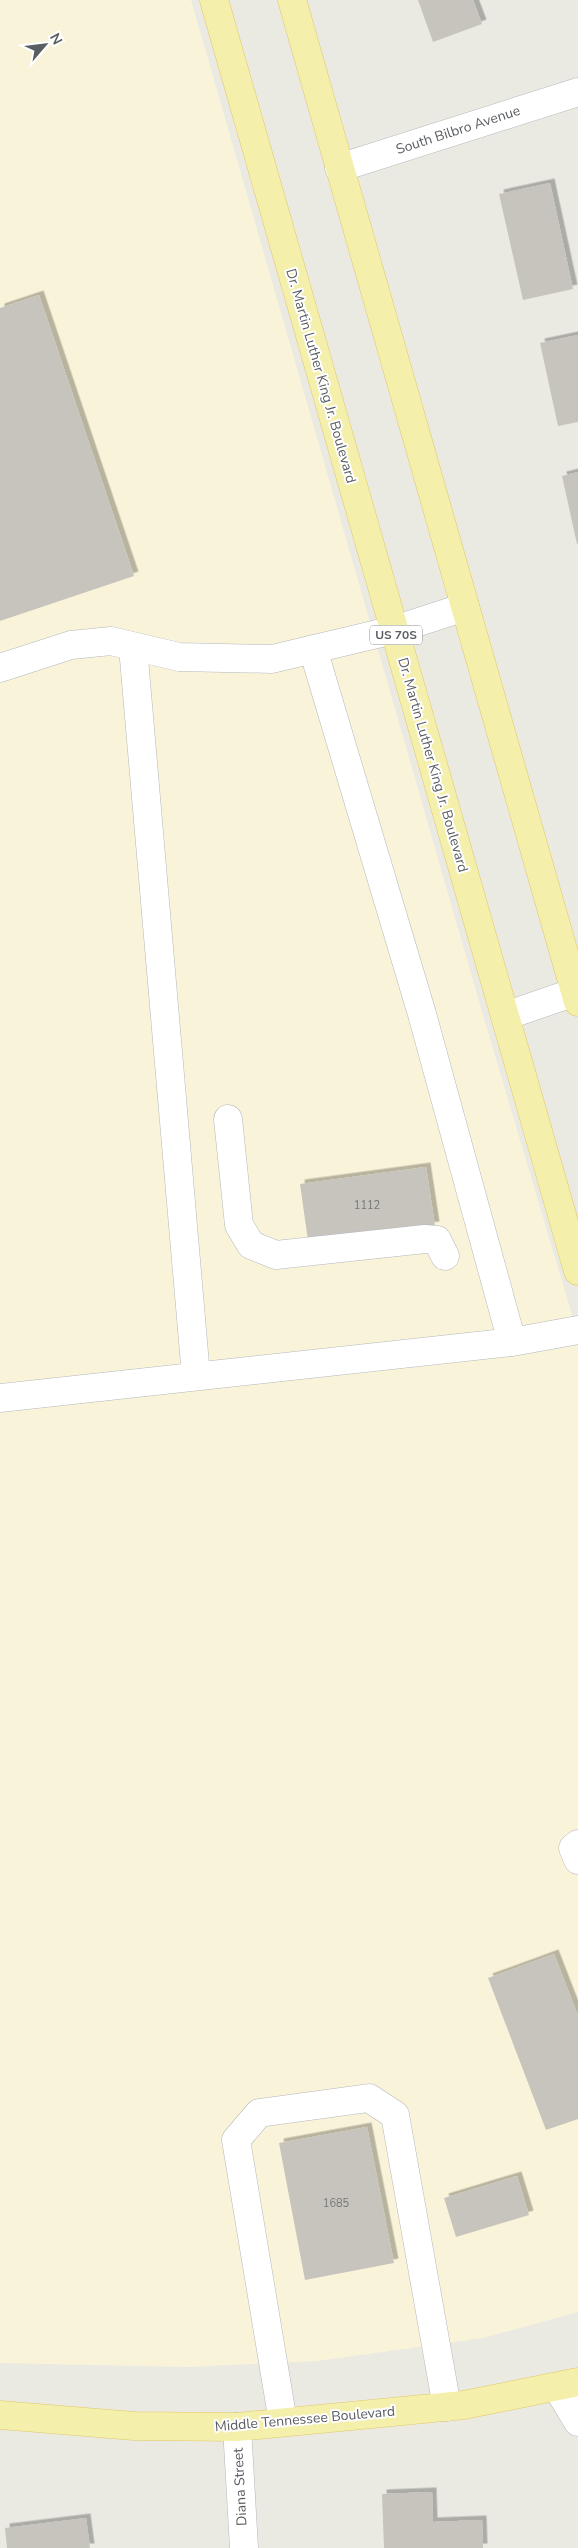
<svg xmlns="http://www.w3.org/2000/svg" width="578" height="2548" viewBox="0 0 578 2548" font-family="'Nunito Sans',sans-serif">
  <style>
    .commercial { fill: #f9f4d9 }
    .building { fill: #c7c4be; filter: url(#shadow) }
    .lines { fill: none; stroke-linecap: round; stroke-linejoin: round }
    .minor-casing { stroke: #b4b7bb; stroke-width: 29 }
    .major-casing { stroke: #e1c765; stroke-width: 29 }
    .minor { stroke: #fff; stroke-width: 28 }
    .major { stroke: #f5efac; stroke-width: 28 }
    .labels { text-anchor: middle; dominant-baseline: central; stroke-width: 4; stroke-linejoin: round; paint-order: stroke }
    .number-label { font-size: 11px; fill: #757778 }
    .shield { fill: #fff; stroke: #8c8e90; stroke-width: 1 }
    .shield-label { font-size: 12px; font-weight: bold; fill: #5a5d61 }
    .street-label { font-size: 14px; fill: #5a5d61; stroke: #fff }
  </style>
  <defs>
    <filter id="shadow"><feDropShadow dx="4.5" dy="-4.5" stdDeviation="0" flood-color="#0004"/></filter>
  </defs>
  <rect width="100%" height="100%" fill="#ebeae2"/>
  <!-- commercial -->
  <path class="commercial" d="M0 0H191L487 1029 578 1335V2312L483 2338 317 2361 188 2367 0 2363Z"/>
  <!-- building -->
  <path class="building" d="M418 0H473L482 24 433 42Z
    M550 183 573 289 523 300 499 194Z
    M39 295 134 576 0 621V308Z
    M578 335V422L558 426 540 343Z
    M578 472V544H577L562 476Z
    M426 1167 435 1226 308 1241 300 1184Z
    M554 1954 578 2016V2119L546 2130 488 1978Z
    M367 2127 394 2263 305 2280 279 2143Z
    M517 2176 529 2215 456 2237 444 2198Z
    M432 2492 433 2522 482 2520 483 2548H384L382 2494Z
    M86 2518 90 2548H7L5 2528Z"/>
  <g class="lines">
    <!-- minor casing -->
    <g class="minor-casing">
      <path id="minor" d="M339 168 578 92
        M133 647 196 1376
        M313 649 422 1014 512 1342
        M0 668 71 645 111 641 179 657 272 659 394 630 465 607
        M505 1016 578 991
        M228 1119 239 1225 251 1245 276 1255 425 1239 437 1240 445 1256
        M0 1398 512 1342 578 1330
        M578 1844 573 1848 578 1860
        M557 2387 578 2422
        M283 2422 236 2140 259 2113 369 2098 395 2115 447 2407
        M237 2427 244 2548"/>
    </g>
    <!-- major casing -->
    <g class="major-casing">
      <path id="major" d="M214 0 578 1271
        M292 0 578 1002
        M0 2415 134 2426 237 2427 464 2405 578 2382"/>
    </g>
    <!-- minor -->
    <use href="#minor" class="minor"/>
    <!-- major -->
    <use href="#major" class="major"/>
  </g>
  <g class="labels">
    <!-- number labels -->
    <g class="number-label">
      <text x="367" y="1205">1112</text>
      <text x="336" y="2203">1685</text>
    </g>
    <!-- shield labels -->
    <rect class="shield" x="370" y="625.5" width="52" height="19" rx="4"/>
    <g class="shield-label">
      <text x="396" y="635">US 70S</text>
    </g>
    <!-- street labels -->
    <g class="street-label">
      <text transform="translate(458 130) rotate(-18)">South Bilbro Avenue</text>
      <text transform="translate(321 376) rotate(74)">Dr. Martin Luther King Jr. Boulevard</text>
      <text transform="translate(433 765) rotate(74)">Dr. Martin Luther King Jr. Boulevard</text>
      <text transform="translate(305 2419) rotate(-5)">Middle Tennessee Boulevard</text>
      <text transform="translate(240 2487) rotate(-93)">Diana Street</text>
    </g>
  </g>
  <!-- north arrow -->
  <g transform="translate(45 45) rotate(62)" stroke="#ffffff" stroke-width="4" paint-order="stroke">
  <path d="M0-4L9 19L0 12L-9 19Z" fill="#5a5d61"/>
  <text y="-8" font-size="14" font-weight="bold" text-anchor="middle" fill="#5a5d61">N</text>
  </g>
</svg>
